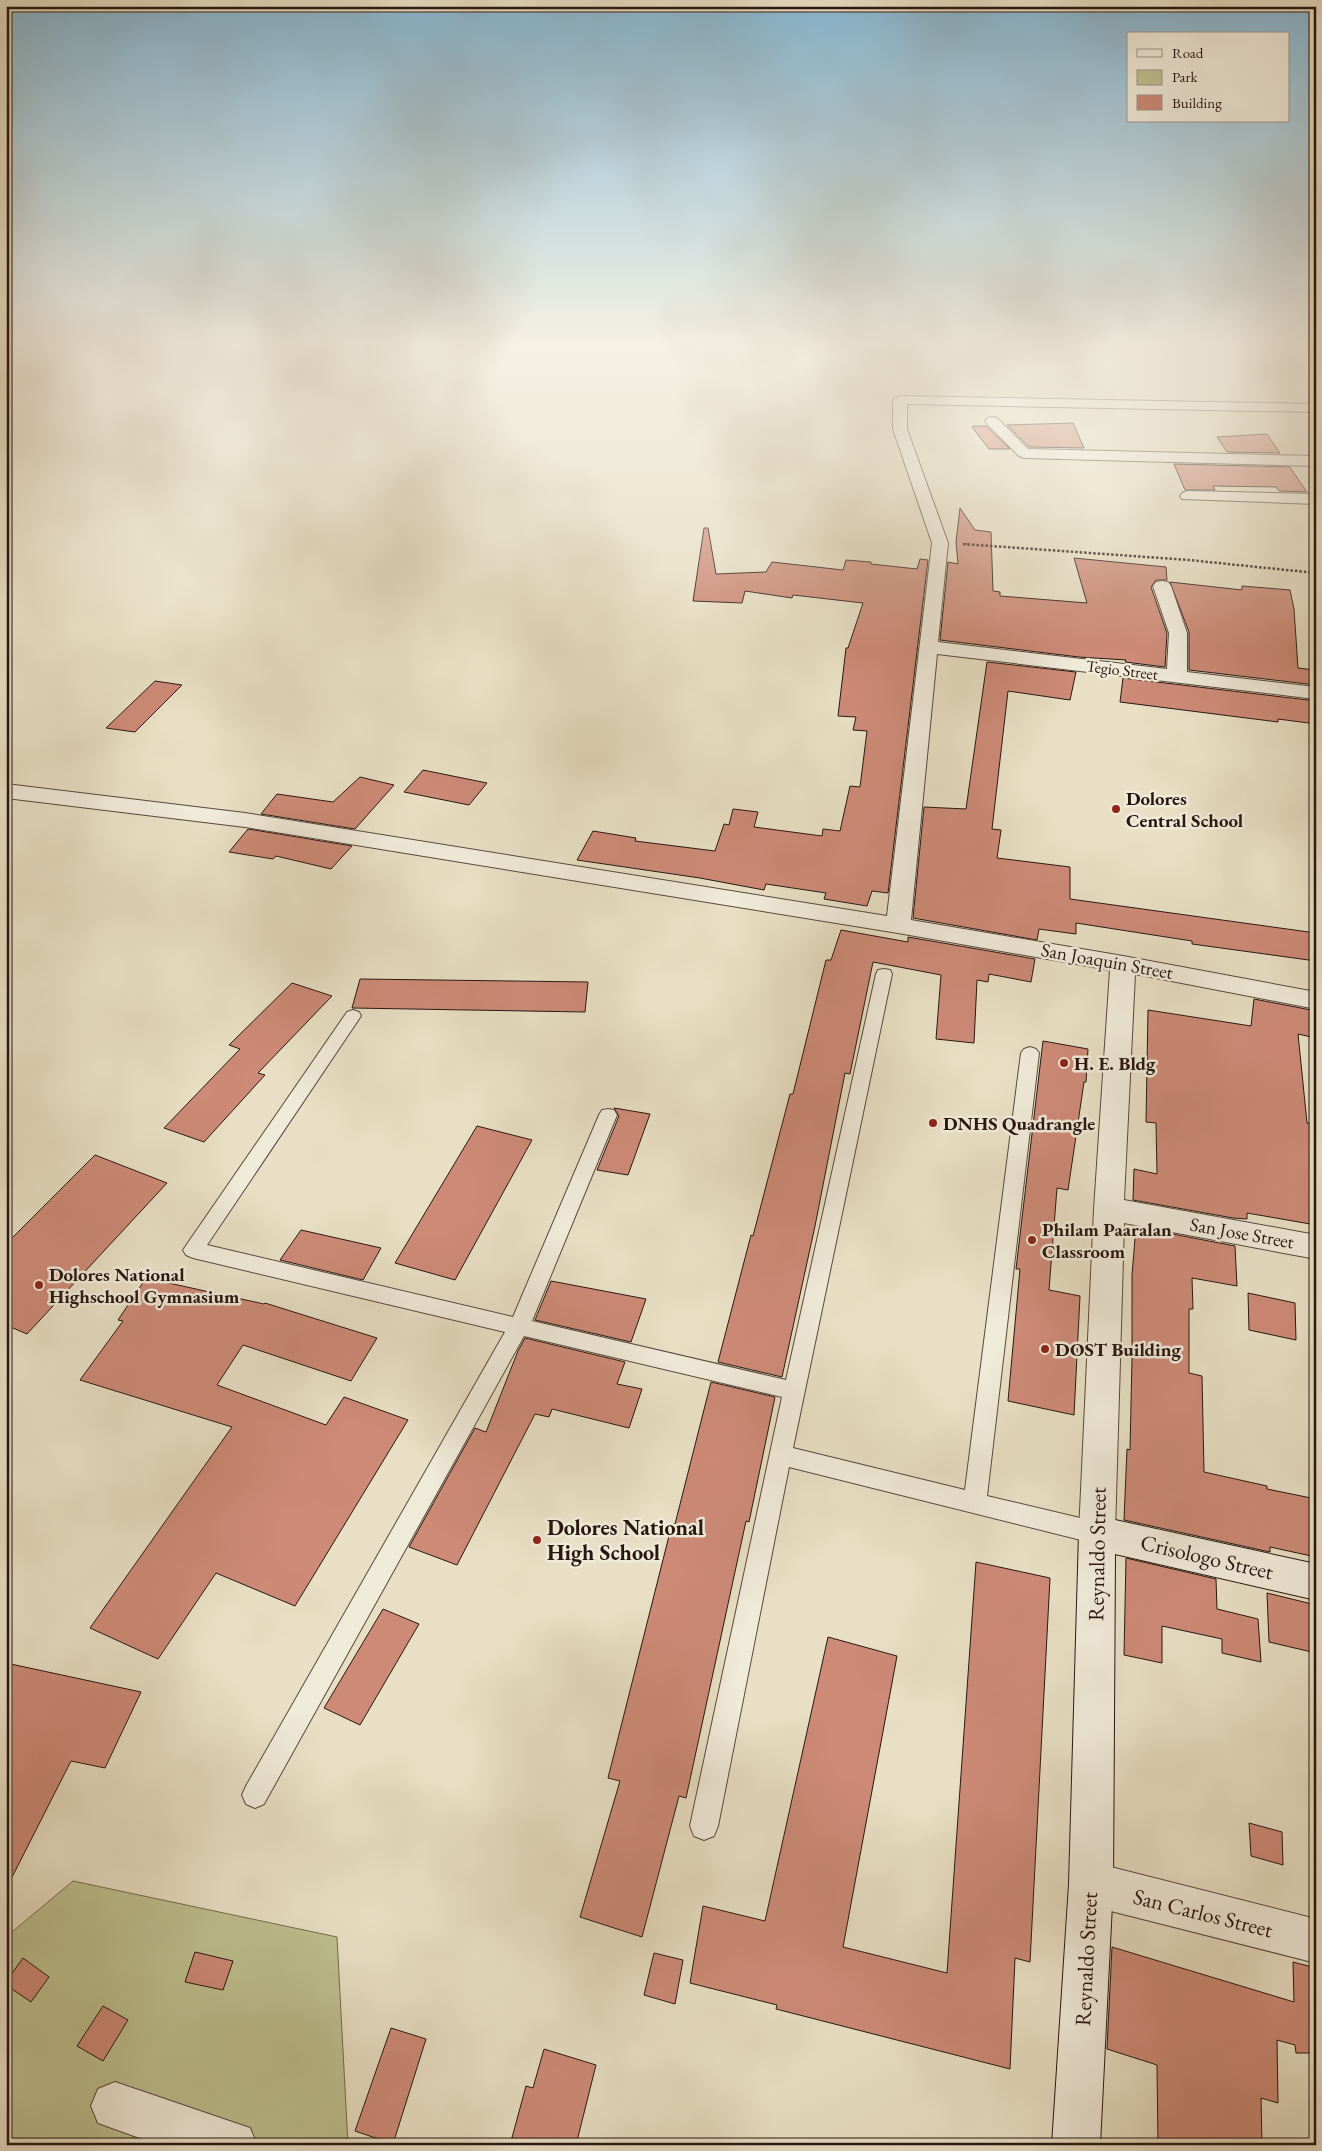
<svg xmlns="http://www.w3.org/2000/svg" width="1322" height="2151" viewBox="0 0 1322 2151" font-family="'EB Garamond',serif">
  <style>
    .green { fill: #bec08f; stroke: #726c50 }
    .building { fill: #cd8a77; stroke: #271710 }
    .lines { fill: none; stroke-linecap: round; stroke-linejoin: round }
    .lane-casing { stroke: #57493d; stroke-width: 2 }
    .street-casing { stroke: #57493d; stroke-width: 2 }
    .secondary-casing { stroke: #271710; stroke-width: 2 }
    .path-far1 { stroke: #271710; stroke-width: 2; stroke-dasharray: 2 1; stroke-linecap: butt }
    .path { stroke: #271710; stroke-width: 2.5; stroke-dasharray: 2.5 2; stroke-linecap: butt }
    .lane { fill: #f0ead9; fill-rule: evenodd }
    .street { fill: #f0ead9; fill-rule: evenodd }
    .secondary { fill: #f0ead9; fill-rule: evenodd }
    .poi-dot { fill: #8f2418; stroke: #f0ead9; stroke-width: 2 }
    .labels { text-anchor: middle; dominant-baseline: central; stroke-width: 5; stroke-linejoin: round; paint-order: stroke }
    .far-street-label { font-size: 16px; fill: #271710; stroke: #f0ead9 }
    .poi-label { font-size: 19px; font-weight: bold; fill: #271710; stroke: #f0ead9; text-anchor: start }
    .street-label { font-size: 19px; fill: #271710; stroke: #f0ead9 }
    .near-poi-label { font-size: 22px; font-weight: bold; fill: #271710; stroke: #f0ead9; text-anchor: start }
    .near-street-label { font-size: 22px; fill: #271710; stroke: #f0ead9 }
  </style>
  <rect width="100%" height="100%" fill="#e8dfc4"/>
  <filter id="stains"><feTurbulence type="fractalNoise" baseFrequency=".004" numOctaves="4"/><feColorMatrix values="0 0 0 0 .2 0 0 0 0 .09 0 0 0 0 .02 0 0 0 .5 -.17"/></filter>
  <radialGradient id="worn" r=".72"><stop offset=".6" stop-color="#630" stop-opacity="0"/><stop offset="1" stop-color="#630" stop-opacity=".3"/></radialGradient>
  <!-- green -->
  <path class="green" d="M73 1881 337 1937 348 2145H6V1937Z"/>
  <!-- building -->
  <path class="building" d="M1073 423 1084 448 1029 447 1007 425Z
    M974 426H986L1010 449H989L972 427Z
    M1267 434 1280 453 1227 452 1217 437Z
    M1174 464 1290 467 1307 492 1279 491 1276 487 1213 486 1215 490H1185Z
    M960 508 975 530 991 532 993 591 1000 592V596L1087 603 1074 558 1166 567 1167 580H1156L1151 587 1167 633 1165 667 1125 662 1126 660 1079 657 940 640 948 562 958 564 956 542Z
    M704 528H708L716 574 766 572 772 562 843 570 846 560 871 562V564L917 569 920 559 928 560 888 893 872 891 867 906 824 899 826 893 766 884 764 890 700 878 577 860 593 831 636 838 635 841 715 851 724 824 729 825 733 809 758 812 754 827 822 836 823 829 840 831 850 786 860 787 867 731 853 730 856 717 838 716 846 648H848L863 603 793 595 792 598 745 591 742 603 693 601Z
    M1170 582 1242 590V586L1290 590 1294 609 1298 668 1316 670V685L1189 670V632Z
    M987 662 1076 672 1070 700 1008 691 992 829 1001 830 997 858 1070 867V899L1316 933V961L1192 944V941L1076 923V934L1039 929 1037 940 913 918 924 807 966 809Z
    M1123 678 1316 701V724L1278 719V722L1120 702Z
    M155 681 182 685 135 732 106 728Z
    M423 770 487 783 469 805 404 792Z
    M360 777 394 785 355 829 261 814 277 794 333 802Z
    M248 829 352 846 331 869 276 856 273 859 229 852Z
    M841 930 908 942V937L1035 959 1031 982 989 974 988 982 977 980 974 1043 936 1039 941 975 873 962 850 1074 845 1073 815 1226 782 1377 718 1362 751 1235 753 1236 790 1094H793L826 960H831Z
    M360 979 588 982 585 1012 352 1008Z
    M292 983 332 996 258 1073 265 1075 204 1142 164 1128 240 1049 229 1045Z
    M1254 999 1316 1011V1038L1298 1034 1307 1123 1316 1125V1225L1247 1213V1219L1233 1218 1133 1200 1134 1169 1157 1174 1156 1123 1146 1122 1148 1010 1251 1026Z
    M1043 1041 1088 1049 1086 1082H1084L1068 1190 1057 1188 1049 1290 1080 1296 1074 1415 1008 1401 1020 1269H1016Z
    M614 1108 650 1114 628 1175 597 1170 619 1116Z
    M477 1126 532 1140 455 1280 395 1263Z
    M95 1155 167 1183 27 1334 6 1325V1244Z
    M1136 1227 1235 1246 1237 1286 1192 1278 1193 1309H1189V1373L1202 1376 1204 1472 1267 1486V1489L1316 1499V1557L1270 1547V1552L1124 1520 1127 1449 1130 1450 1132 1359V1275Z
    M301 1230 381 1248 363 1280 280 1260Z
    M146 1278 264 1304 265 1303 377 1338 351 1381 243 1345 217 1385 326 1425 344 1397 408 1420 295 1606 216 1573 158 1659 90 1628 232 1427 80 1380 123 1321 118 1320Z
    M551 1281 646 1299 631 1342 535 1320Z
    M1248 1293 1295 1303 1296 1340 1249 1330Z
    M525 1338 625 1362 617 1384 642 1389 629 1428 552 1409 549 1417 535 1414 457 1565 409 1547 475 1428 486 1432 518 1351Z
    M711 1382 775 1397 749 1522 746 1521 686 1798 679 1796 642 1937 580 1917 620 1781 608 1778 672 1524H675Z
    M1126 1558 1216 1579 1217 1609 1258 1619 1261 1662 1222 1653V1639L1162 1626V1663L1124 1655Z
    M976 1562 1050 1578 1030 1962 1015 1958 1010 2069 776 2009 777 2005 690 1983 703 1906 765 1921 828 1637 897 1656 843 1947 947 1973Z
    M1267 1593 1316 1605V1653L1269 1642Z
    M383 1609 419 1624 360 1725 324 1708Z
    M6 1663 141 1692 105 1768 71 1761 6 1889Z
    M1249 1823 1282 1832 1283 1865 1251 1856Z
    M1112 1947 1294 2002 1293 1962 1316 1968V2053H1296L1295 2045 1277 2040 1278 2103 1261 2098 1262 2145H1158L1157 2065 1107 2049Z
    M195 1952 233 1961 223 1990 185 1982Z
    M654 1953 683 1960 675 2004 644 1995Z
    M23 1958 49 1977 31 2002 6 1985V1982Z
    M103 2006 128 2020 103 2061 77 2046Z
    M391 2028 426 2039 393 2144 355 2131Z
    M544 2049 596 2065 576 2145H510L526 2086 533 2088Z"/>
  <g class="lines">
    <!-- lane casing -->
    <g class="lane-casing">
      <path id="lane" d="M884 969 890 970 892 974 793 1448 965 1490 1021 1053 1024 1049 1030 1047 1036 1049 1039 1053 987 1496 1097 1522 1105 1525 1109 1533 1105 1541 1097 1544 789 1467 718 1826 714 1836 704 1840 694 1836 690 1826 782 1397 524 1336 264 1804 255 1808 246 1804 242 1795 246 1786 505 1332 193 1258 186 1255 183 1250 347 1012 353 1010 359 1012 361 1016 207 1245 513 1317 599 1115 602 1110 608 1109 614 1110 617 1115 532 1321 786 1380 876 974 878 970Z"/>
    </g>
    <!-- street casing -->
    <g class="street-casing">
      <path id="street" d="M900 396 1316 404V412L907 404V429L948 543 938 642 1167 669 1169 633 1153 586 1156 582 1162 581 1168 582 1171 586 1187 633V672L1316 687V699L937 654 911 920 1123 956 1316 992V1009L1135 974 1124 1200 1316 1235V1259L1124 1223 1115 1533 1110 1545 1097 1550 1084 1545 1079 1533 1094 1209 1110 970 898 933 245 827 6 798V784L245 813 887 916 932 543 893 429V400Z
        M992 417 997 418 1028 449 1316 456V466L1024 458 1019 456 987 424 985 421 987 418Z
        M1188 491 1316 494V504L1182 499 1180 496 1182 493Z
        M1091 1862 1316 1919V1963L1091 1906 1076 1899 1069 1884 1076 1869Z
        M115 2082 250 2128 257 2145H159L98 2123 91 2106 98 2089Z"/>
    </g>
    <!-- secondary casing -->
    <g class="secondary-casing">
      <path id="secondary" d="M1097 1516 1316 1564V1600L1115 1554 1113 1884 1100 2145H1052L1069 1884 1079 1533 1084 1521Z"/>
    </g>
    <!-- path-far1 -->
    <path class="path-far1" d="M963 544H967"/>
    <!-- path -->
    <path class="path" d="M963 544 1189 560 1316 573"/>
    <!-- lane -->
    <use href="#lane" class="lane"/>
    <!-- street -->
    <use href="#street" class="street"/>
    <!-- secondary -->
    <use href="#secondary" class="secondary"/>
  </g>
  <!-- sky -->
  <linearGradient id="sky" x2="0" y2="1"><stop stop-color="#87b8d3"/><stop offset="0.53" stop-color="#f5f1e4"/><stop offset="1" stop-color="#f5f1e4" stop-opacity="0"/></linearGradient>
  <rect width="1322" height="647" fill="url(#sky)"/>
  <!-- markers -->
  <g class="poi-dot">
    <circle cx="1116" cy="809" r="5"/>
    <circle cx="1064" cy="1063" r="5"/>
    <circle cx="933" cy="1123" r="5"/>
    <circle cx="1032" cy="1240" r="5"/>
    <circle cx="39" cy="1285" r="5"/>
    <circle cx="1045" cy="1349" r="5"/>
    <circle cx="537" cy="1540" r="5"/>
  </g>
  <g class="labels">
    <!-- far-street labels -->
    <g class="far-street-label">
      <text transform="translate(1122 670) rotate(7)">Tegio Street</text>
    </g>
    <!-- poi labels -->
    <g class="poi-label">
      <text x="1126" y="798">Dolores<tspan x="1126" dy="22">Central School</tspan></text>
      <text x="1074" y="1063">H. E. Bldg</text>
      <text x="943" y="1123">DNHS Quadrangle</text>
      <text x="1042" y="1229">Philam Paaralan<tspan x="1042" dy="22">Classroom</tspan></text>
      <text x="49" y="1274">Dolores National<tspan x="49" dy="22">Highschool Gymnasium</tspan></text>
      <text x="1055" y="1349">DOST Building</text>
    </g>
    <!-- street labels -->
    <g class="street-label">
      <text transform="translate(1107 961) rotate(10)">San Joaquin Street</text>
      <text transform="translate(1242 1233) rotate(10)">San Jose Street</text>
    </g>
    <!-- near-poi labels -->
    <g class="near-poi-label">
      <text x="547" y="1527">Dolores National<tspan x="547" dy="25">High School</tspan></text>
    </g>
    <!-- near-street labels -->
    <g class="near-street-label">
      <text transform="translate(1097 1554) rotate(-89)">Reynaldo Street</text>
      <text transform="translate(1207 1557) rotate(13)">Crisologo Street</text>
      <text transform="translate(1203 1913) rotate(14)">San Carlos Street</text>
      <text transform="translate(1086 1959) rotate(-87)">Reynaldo Street</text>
    </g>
  </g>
  <!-- margin -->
  <rect width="1322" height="2151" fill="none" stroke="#e8dfc4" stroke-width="25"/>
  <rect x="8" y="8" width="1307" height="2136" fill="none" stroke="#271710" stroke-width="2.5"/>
  <rect x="12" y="12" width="1297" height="2126" fill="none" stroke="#271710"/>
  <!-- legend -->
  <rect x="1127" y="32" width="162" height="90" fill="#f0ead9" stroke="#a09689"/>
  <rect x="1137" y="49" width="25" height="8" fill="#f0ead9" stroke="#a09689"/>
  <text x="1172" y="58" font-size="15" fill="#271710">Road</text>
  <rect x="1137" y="70" width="25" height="15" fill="#bec08f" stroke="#a09689"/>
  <text x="1172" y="82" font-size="15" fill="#271710">Park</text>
  <rect x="1137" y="95" width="25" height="15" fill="#cd8a77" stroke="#a09689"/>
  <text x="1172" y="108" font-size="15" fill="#271710">Building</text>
  <rect width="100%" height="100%" filter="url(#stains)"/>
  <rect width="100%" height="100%" fill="url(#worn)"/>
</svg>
